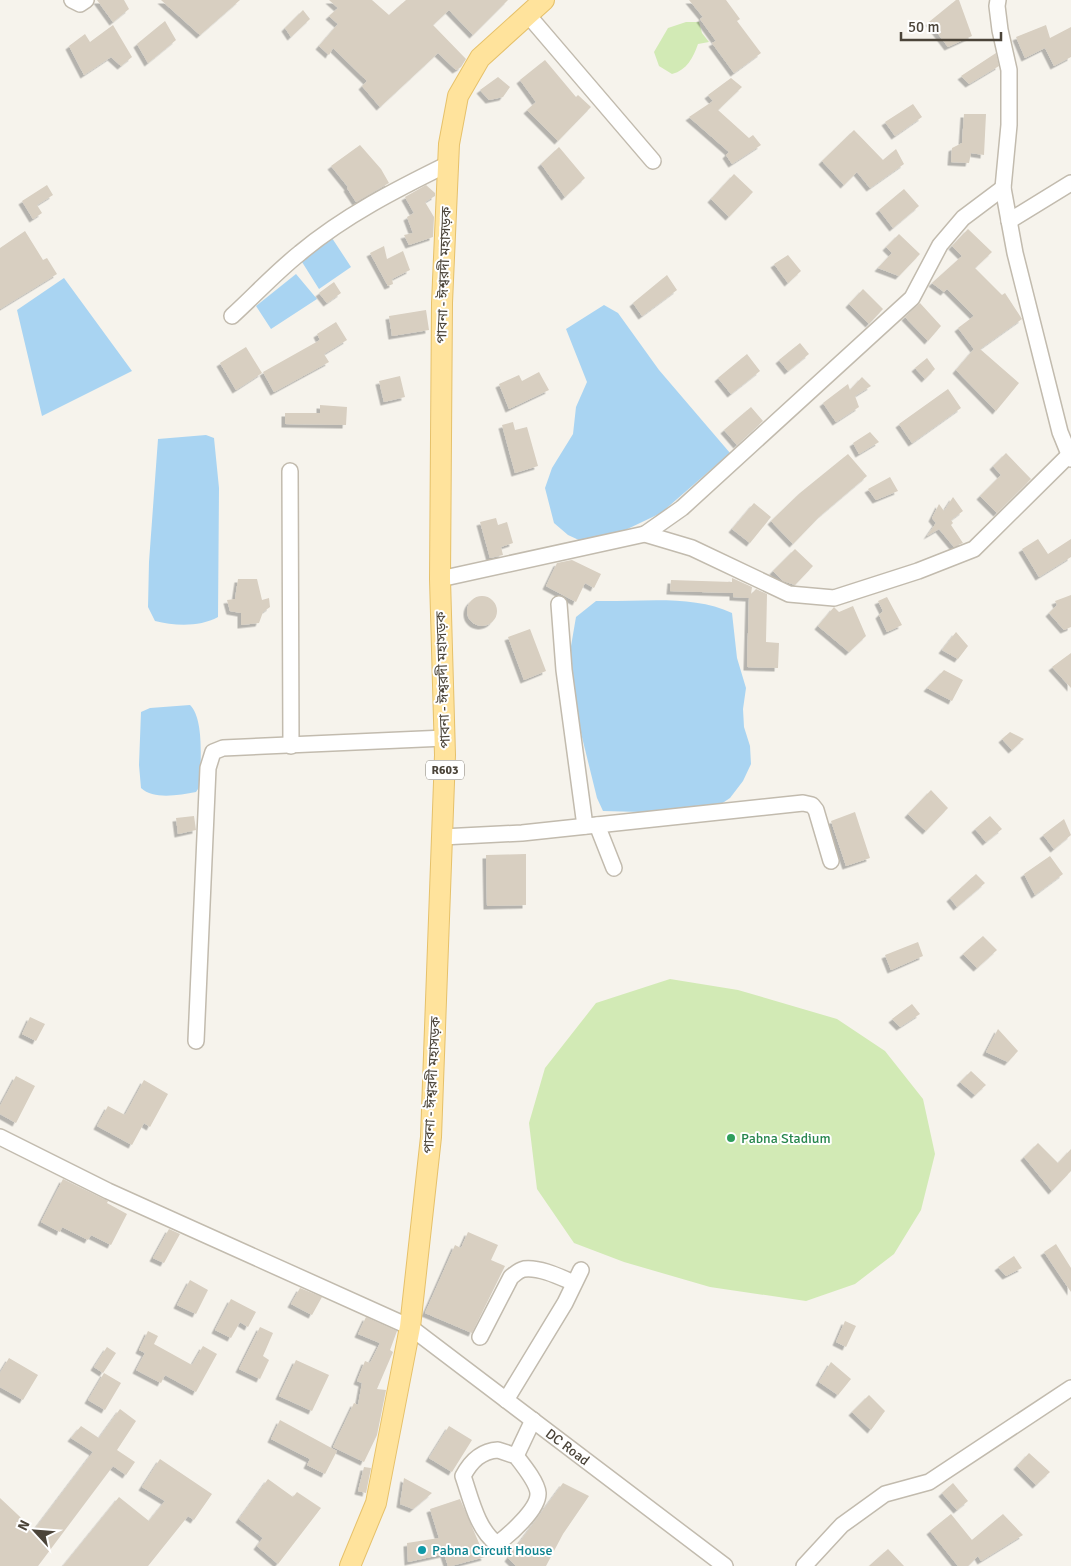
<svg xmlns="http://www.w3.org/2000/svg" width="1071" height="1566" viewBox="0 0 1071 1566" font-family="Signika,'Noto Sans Bengali',sans-serif">
  <style>
    .green { fill: #d2eab5 }
    .water { fill: #a9d4f2 }
    .building { fill: #d8cfc1; filter: url(#shadow) }
    .lines { fill: none; stroke-linecap: round; stroke-linejoin: round }
    .minor-casing { stroke: #c2bbae; stroke-width: 18 }
    .major-casing { stroke: #e6c16a; stroke-width: 22 }
    .minor { stroke: #fff; stroke-width: 15 }
    .major { stroke: #ffe39c; stroke-width: 20 }
    .leisure-dot { fill: #2e9e5b; stroke: #fff; stroke-width: 2 }
    .culture-dot { fill: #0f9aa8; stroke: #fff; stroke-width: 2 }
    .labels { text-anchor: middle; dominant-baseline: central; stroke-width: 4; stroke-linejoin: round; paint-order: stroke }
    .shield { fill: #fff; stroke: #817c74; stroke-width: 1 }
    .shield-label { font-size: 12px; font-weight: bold; fill: #4b4439 }
    .street-label { font-size: 14px; fill: #4b4439; stroke: #fff }
    .leisure-label { font-size: 14px; fill: #27864d; stroke: #fff; text-anchor: start }
    .culture-label { font-size: 14px; fill: #0d838f; stroke: #fff; text-anchor: start }
  </style>
  <defs>
    <filter id="shadow"><feDropShadow dx="-3.5" dy="3.5" stdDeviation="0" flood-color="#0004"/></filter>
  </defs>
  <rect width="100%" height="100%" fill="#f6f3ec"/>
  <!-- green -->
  <path class="green" d="M686 22H699L702 33 709 42 698 44C693 58 687 70 672 74L659 66 654 52 668 28Z
    M670 979 738 990 837 1019 885 1051 923 1099 935 1154 921 1210 894 1254 855 1284 806 1301 710 1287 624 1262 574 1243 537 1189 529 1123 545 1068 596 1003Z"/>
  <!-- water -->
  <path class="water" d="M332 238 351 267 319 289 302 262Z
    M296 274 317 299 271 329 256 306Z
    M64 278 132 371 42 416 17 310Z
    M604 305 618 313 659 370 730 453 661 513 619 533 581 541 568 535 554 523 545 488 552 468 573 434 576 407 587 382 566 329Z
    M206 435 214 438 219 488 218 617C200 627 175 626 155 621L148 607 149 562 158 439Z
    M596 601C639 602 693 594 732 613L737 658 746 688 743 709 744 727 750 746 751 764 743 781 730 798 721 804 641 812 603 811 597 798 580 729 570 652 576 617Z
    M190 705C205 720 200 765 200 786L196 792C179 795 154 800 141 788L139 765 141 712 150 708Z"/>
  <!-- building -->
  <path class="building" d="M97 0H124L129 9 113 22Z
    M161 0H240L200 35Z
    M329 0H372L389 15 406 0H508L473 35 449 10 433 25 466 59 461 67 456 70 438 53 380 107 362 86 367 81 333 48 329 55 319 46 338 24 329 16 338 8Z
    M689 0H726L740 19 737 21 761 53 734 73 712 43 716 41 700 19 703 17Z
    M956 0H959L972 36 948 47 929 22Z
    M303 10 310 19 291 37 285 28Z
    M165 21 176 40 148 63 137 44Z
    M113 25 132 57 121 66 111 57 84 75 69 46 85 34 90 42Z
    M1046 25 1050 38 1071 27V57L1054 66 1045 48 1025 58 1016 37Z
    M996 53 999 66 969 84 961 76Z
    M545 60 576 97 578 95 591 107 558 141 527 110 536 102 520 80Z
    M498 77 510 87 503 97 489 100 480 90Z
    M731 78 742 87 718 110 749 138 753 135 761 145 732 164 726 155 729 152 689 117 713 101 708 95Z
    M913 104 922 117 895 136 885 122Z
    M964 114H986L984 155 971 153 969 163 951 162 952 148 962 143Z
    M854 130 883 160 896 149 904 164 870 188 857 172 844 185 822 161Z
    M360 145 381 169 389 183 356 202 347 188 348 187 331 166Z
    M559 147 585 178 565 197 541 164Z
    M734 174 753 192 729 217 711 199Z
    M47 185 53 195 37 205 42 213 33 219 22 201Z
    M426 185 435 193V196L425 202 434 217 433 237 409 245 404 235 413 233 407 217 414 213 405 197Z
    M904 189 919 206 893 228 879 210Z
    M968 229 992 252 975 268 1002 295 1005 293 1022 319 980 349 1019 383 996 411 956 370 974 349 958 328 974 316 947 289 944 292 932 283 962 256 952 246Z
    M25 231 43 260 47 258 57 274 0 309V248Z
    M899 234 920 254 899 276 878 268 892 253 886 247Z
    M384 246 387 259 403 251 410 270 392 279 393 284 388 286 370 253Z
    M788 255 801 271 788 283 774 264Z
    M667 275 677 290 642 316 633 303Z
    M334 282 341 293 327 303 319 293Z
    M863 289 883 309 869 324 849 304Z
    M920 303 941 326 928 341 905 317Z
    M426 310 429 330 392 336 389 316Z
    M336 322 347 340 324 354 329 362 274 392 263 372 320 340 317 334Z
    M800 343 809 354 788 371 779 360Z
    M246 347 262 373 236 390 220 363Z
    M747 354 760 371 731 394 718 378Z
    M927 358 935 369 925 379 915 368Z
    M539 372 549 390 509 409 499 384 519 375 522 381Z
    M400 376 405 397 384 402 379 381Z
    M862 377 871 386 855 396 859 407 836 422 823 403 848 384 850 390Z
    M948 389 961 408 912 443 899 424Z
    M320 405 347 407 346 425 285 424V413H320Z
    M751 407 763 421 737 445 724 430Z
    M513 422 515 430 527 427 538 466 515 473 502 425Z
    M870 432 879 442 859 454 853 443Z
    M1006 453 1031 479 997 513 980 496 1001 475 993 466Z
    M848 454 867 476 821 515 793 544 771 521 800 493Z
    M890 477 898 491 876 500 868 489Z
    M953 497 963 511 951 520 953 523 951 525 963 543 954 547 939 529 927 536 936 523 932 518 939 504 944 511Z
    M754 503 771 517 750 543 732 529Z
    M496 518 498 525 507 522 513 543 501 547 503 555 490 558 480 522Z
    M1038 539 1048 554 1071 539V557L1039 577 1022 549Z
    M795 549 813 566 795 585 783 581 773 571Z
    M572 560 601 574 594 588 585 583 576 602 546 586 557 563Z
    M732 578 752 587 751 594 756 589 767 594 766 642 779 643 778 668 747 667 749 598 733 597V593L670 591 671 580 732 582Z
    M238 579H257L262 600 269 598 270 607 263 612 259 623 241 625V613L230 611 227 600 235 599Z
    M1071 595V627L1064 630 1049 613 1057 605 1055 601Z
    M467 611a15 15 0 1 1 30 0a15 15 0 1 1-30 0Z
    M887 597 902 625 887 632 879 615 883 611 878 601Z
    M853 606 866 636 849 652 818 626 834 607 839 612Z
    M530 629 546 671 524 680 508 637Z
    M956 632 968 646 958 659 942 650Z
    M1071 653V688L1052 667Z
    M944 670 963 680 952 701 927 688Z
    M1010 732 1024 739 1012 750 1002 739Z
    M931 790 948 808 926 831 908 814Z
    M855 812 870 858 846 866 831 821Z
    M194 816 196 830 178 834 176 818Z
    M990 816 1002 829 986 842 975 829Z
    M1064 819 1071 835 1054 849 1043 835Z
    M526 854V905L487 906 486 855Z
    M1050 856 1063 874 1035 895 1024 874Z
    M976 874 985 883 957 907 950 898Z
    M983 936 997 950 977 968 963 954Z
    M918 942 923 956 891 970 885 955Z
    M912 1004 920 1014 900 1027 892 1019Z
    M30 1017 45 1024 36 1041 22 1034Z
    M998 1029 1018 1051 1008 1062 986 1052Z
    M971 1071 986 1085 975 1095 960 1082Z
    M16 1076 35 1086 16 1123 0 1114V1106Z
    M144 1080 168 1094 150 1127 144 1123 132 1145 97 1126 108 1106 125 1115Z
    M1038 1143 1058 1163 1071 1149V1171L1052 1191 1024 1157Z
    M63 1179 108 1201 107 1203 127 1214 111 1245 91 1235 88 1240 62 1227 60 1232 41 1222Z
    M169 1229 180 1234 164 1263 153 1258Z
    M468 1232 498 1245 491 1260 505 1266 472 1333 425 1313 455 1245 461 1248Z
    M1056 1244 1071 1268V1292L1044 1252Z
    M1014 1256 1022 1268 1006 1276 998 1267Z
    M190 1280 208 1290 196 1314 177 1305Z
    M300 1288 322 1297 312 1315 291 1304Z
    M231 1299 256 1312 248 1327 240 1322 231 1338 215 1330Z
    M366 1317 397 1331 390 1350 393 1352 377 1389 386 1390 377 1435 364 1462 333 1447 354 1403 358 1405 362 1383 357 1381 365 1361 370 1363 380 1343 358 1334Z
    M845 1321 856 1326 846 1347 836 1342Z
    M260 1327 273 1333 263 1356 269 1360 260 1379 239 1369Z
    M148 1331 158 1336 154 1344 192 1365 203 1346 217 1354 196 1392 165 1375 161 1383 136 1370 145 1353 139 1350Z
    M107 1347 116 1353 103 1373 94 1367Z
    M9 1358 38 1375 23 1400 0 1387V1373Z
    M296 1360 329 1375 312 1411 279 1396Z
    M831 1362 851 1379 838 1395 819 1382Z
    M104 1373 121 1383 105 1410 88 1400Z
    M869 1395 885 1411 871 1430 852 1412Z
    M120 1409 136 1421 117 1450 135 1462 126 1475 113 1466 38 1566H0V1498L34 1530 93 1452 71 1438 81 1426 99 1438Z
    M280 1420 337 1451 325 1474 307 1465 310 1459 271 1439Z
    M449 1426 472 1440 452 1472 429 1458Z
    M1029 1453 1050 1472 1036 1485 1017 1466Z
    M160 1459 212 1494 194 1520 188 1516 148 1566H63L119 1497 149 1521 165 1501 142 1487Z
    M364 1467 371 1468 366 1493 358 1491Z
    M404 1478 432 1493 413 1509 400 1504Z
    M268 1479 293 1497 297 1492 321 1508 278 1564 257 1546 263 1538 239 1519Z
    M563 1483 589 1496 563 1534 546 1566H516L508 1558Z
    M953 1483 968 1501 957 1510 942 1493Z
    M460 1499 485 1557 451 1566H448L444 1554 408 1562 407 1543 439 1538 430 1509Z
    M951 1514 972 1540 1003 1514 1023 1535 981 1561 978 1556 968 1566H958L930 1531Z
    M888 1549 904 1566H869Z"/>
  <g class="lines">
    <!-- minor casing -->
    <g class="minor-casing">
      <g id="minor">
        <path d="M72 0 80 4 86 0"/>
        <path d="M998 0 997 6 1000 30 1009 70V125L1003 188 1015 253 1060 432 1071 459"/>
        <path d="M528 15 653 161"/>
        <path d="M1009 221 1071 183"/>
        <path d="M232 316C255 295 276 272 300 253 344 216 397 189 448 164"/>
        <path d="M290 471 291 746"/>
        <path d="M645 534 682 508 912 298 940 245 963 218 1003 188"/>
        <path d="M440 579 645 534 692 548 789 594 834 598 918 571 974 549 1071 453"/>
        <path d="M559 604 564 670 585 826"/>
        <path d="M597 825 614 868"/>
        <path d="M442 837 522 833 803 803 812 805 816 810 831 861"/>
        <path d="M196 1041 208 768 213 752 223 748 445 738"/>
        <path id="s1" d="M0 1137 108 1191 410 1327 725 1566"/>
        <path d="M480 1337 511 1277C515 1274 519 1270 524 1269 540 1267 560 1277 574 1283"/>
        <path d="M506 1400 565 1303 581 1270"/>
        <path d="M498 1450 516 1456C523 1465 537 1482 538 1493 539 1509 509 1535 497 1544 477 1529 471 1499 463 1476 471 1461 481 1451 498 1450Z"/>
        <path d="M516 1456 533 1420"/>
        <path d="M804 1566 842 1525 885 1494 929 1482 1071 1388"/>
      </g>
    </g>
    <!-- major casing -->
    <g class="major-casing">
      <path id="major" d="M350 1566 376 1503 410 1327 431 1137 445 755 440 579 441 438 442 303 449 144 458 96 480 58 544 0"/>
    </g>
    <!-- minor -->
    <use href="#minor" class="minor"/>
    <!-- major -->
    <use href="#major" class="major"/>
  </g>
  <!-- markers -->
  <circle class="leisure-dot" cx="731" cy="1138" r="5"/>
  <circle class="culture-dot" cx="422" cy="1550" r="5"/>
  <g class="labels">
    <!-- shield labels -->
    <rect class="shield" x="426" y="760.5" width="38" height="19" rx="4"/>
    <g class="shield-label">
      <text x="445" y="770">R603</text>
    </g>
    <!-- street labels -->
    <g class="street-label">
      <text transform="translate(444 275) rotate(-88)">পাবনা - ঈশ্বরদী মহাসড়ক</text>
      <text transform="translate(443 680) rotate(-92)">পাবনা - ঈশ্বরদী মহাসড়ক</text>
      <text transform="translate(432 1085) rotate(-87)">পাবনা - ঈশ্বরদী মহাসড়ক</text>
      <text stroke="none"><textPath href="#s1" startOffset="650">DC Road</textPath></text>
    </g>
    <!-- leisure labels -->
    <g class="leisure-label">
      <text x="741" y="1138">Pabna Stadium</text>
    </g>
    <!-- culture labels -->
    <g class="culture-label">
      <text x="432" y="1550">Pabna Circuit House</text>
    </g>
  </g>
  <!-- north arrow -->
  <g transform="translate(35 1531) rotate(296)" stroke="#ffffff" stroke-width="4" paint-order="stroke">
  <path d="M0-4L9 19L0 12L-9 19Z" fill="#4b4439"/>
  <text y="-8" font-size="14" font-weight="bold" text-anchor="middle" fill="#4b4439">N</text>
  </g>
  <!-- scale -->
  <path d="M901 32v8h100v-8" fill="none" stroke="#4b4439" stroke-width="2.5"/>
  <text x="908" y="32" font-size="15" fill="#4b4439" stroke="#ffffff" stroke-width="4" paint-order="stroke">50 m</text>
</svg>
